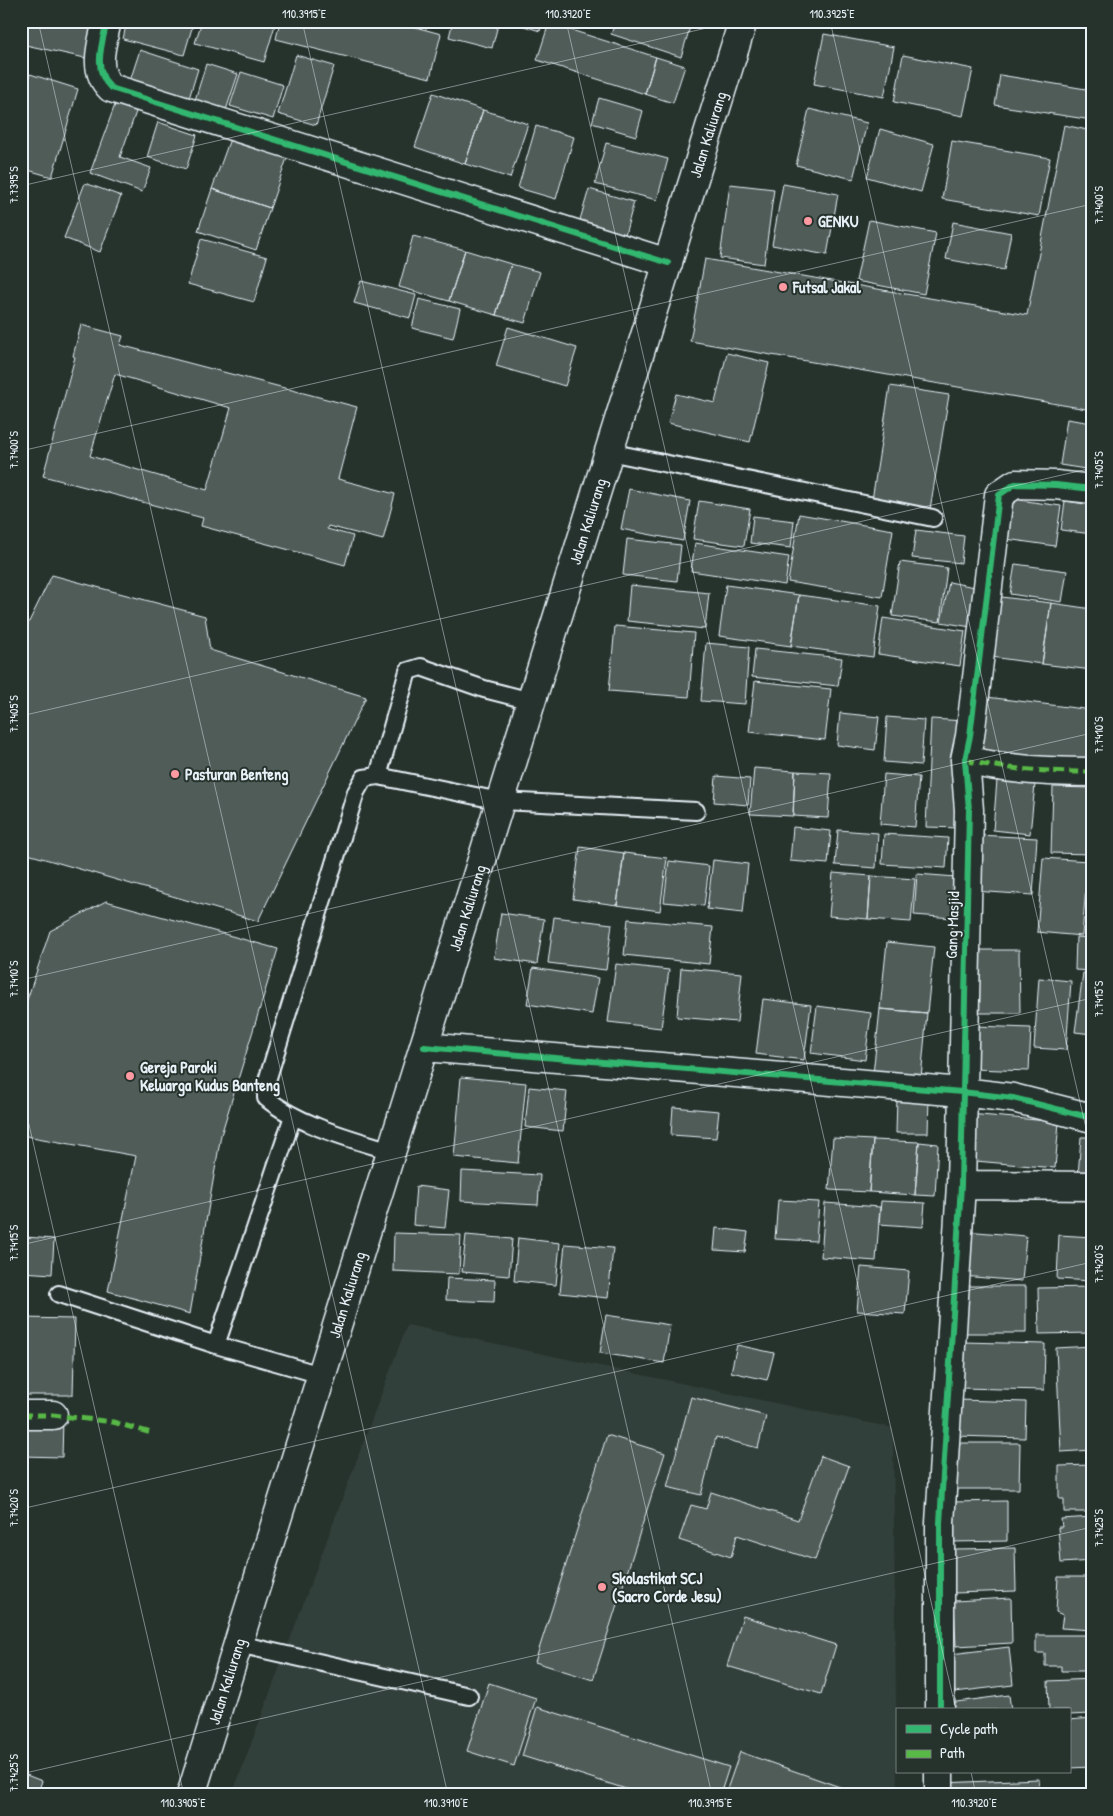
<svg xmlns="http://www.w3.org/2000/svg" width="1113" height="1816" viewBox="0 0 1113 1816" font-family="'Patrick Hand',sans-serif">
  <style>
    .built { fill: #333f3a }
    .building { fill: #505c59; stroke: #e8f1f8; fill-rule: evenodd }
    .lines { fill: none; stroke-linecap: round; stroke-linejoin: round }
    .lane-casing { stroke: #e8f1f8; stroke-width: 20 }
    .street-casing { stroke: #e8f1f8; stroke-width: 31 }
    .primary-casing { stroke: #e8f1f8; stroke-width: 31 }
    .lane { stroke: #26332d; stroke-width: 16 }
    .street { stroke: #26332d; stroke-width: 28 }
    .primary { stroke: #26332d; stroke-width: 28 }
    .quiet { stroke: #58b947; stroke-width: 5; stroke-dasharray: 10 5; stroke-linecap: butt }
    .cycleway-casing { stroke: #26332d; stroke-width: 9 }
    .cycleway { stroke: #33b770; stroke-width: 6 }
    .ticks { fill: none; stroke: #e8f1f8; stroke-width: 1; stroke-opacity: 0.45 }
    .poi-dot { fill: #ff9aa2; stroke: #26332d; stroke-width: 2 }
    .labels { text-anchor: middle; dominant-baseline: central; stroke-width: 4; stroke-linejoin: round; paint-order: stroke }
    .street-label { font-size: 16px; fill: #e8f1f8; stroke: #26332d }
    .poi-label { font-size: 16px; font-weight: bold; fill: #e8f1f8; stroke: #26332d; text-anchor: start }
    .neatline { fill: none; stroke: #e8f1f8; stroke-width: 2 }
    .ticks-label { font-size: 12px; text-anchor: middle; fill: #e8f1f8 }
  </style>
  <rect width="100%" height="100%" fill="#26332d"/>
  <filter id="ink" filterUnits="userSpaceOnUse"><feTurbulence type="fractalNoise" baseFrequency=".02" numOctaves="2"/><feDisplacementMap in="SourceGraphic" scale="10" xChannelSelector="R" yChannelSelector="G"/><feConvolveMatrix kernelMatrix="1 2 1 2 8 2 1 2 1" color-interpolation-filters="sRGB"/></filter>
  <g filter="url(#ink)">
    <!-- built -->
    <path class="built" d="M407 1325 893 1428 897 1795H232Z"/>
    <!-- building -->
    <path class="building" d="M21 21H93L85 58 21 44Z
      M127 21H194L184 55 123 39Z
      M202 21H262L275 25 264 62 195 43Z
      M280 21H393L441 34 430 78 276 39Z
      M453 21H499L492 48 449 37Z
      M508 21H543L540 31Z
      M592 21H609L608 26Z
      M616 21H684L691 24 681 57 611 34Z
      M549 23 656 57 645 94 537 60Z
      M824 34 894 47 884 97 814 84Z
      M140 50 198 69 186 108 127 90Z
      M296 55 334 66 316 125 278 114Z
      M903 55 973 69 963 116 894 102Z
      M656 57 685 66 673 103 645 94Z
      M206 64 238 74 226 110 195 100Z
      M241 72 283 85 273 119 230 106Z
      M30 74 78 89 52 177 21 168V103Z
      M1000 75 1092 90V120L995 105Z
      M433 93 483 110 465 164 415 147Z
      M599 98 643 111 636 136 592 123Z
      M116 102 137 109 120 157 151 168 142 192 90 173Z
      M809 109 867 123 853 179 796 165Z
      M483 110 528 124 510 178 465 164Z
      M158 122 197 135 186 169 147 157Z
      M1064 125 1092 131V410L690 341 705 259 1027 315Z
      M536 126 574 137 556 199 518 188Z
      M880 129 934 144 921 192 867 177Z
      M231 136 288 155 270 208 212 189Z
      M952 141 1050 158 1039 216 942 199Z
      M606 143 668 159 657 200 595 184Z
      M85 183 121 196 100 252 64 238Z
      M730 184 774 189 764 264 720 258Z
      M783 184 838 194 827 255 772 245Z
      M212 189 270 208 256 250 198 231Z
      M589 189 634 202 623 242 577 230Z
      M869 220 936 233 924 294 856 281Z
      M953 222 1011 233 1004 270 946 259Z
      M413 236 465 250 449 301 399 287Z
      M201 239 267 257 254 302 188 284Z
      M465 250 511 264 496 315 449 301Z
      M511 264 540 272 525 323 496 315Z
      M361 281 416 295 410 318 354 303Z
      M419 299 460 309 453 338 412 328Z
      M81 325 123 336 120 345 357 407 338 479 395 494 383 540 328 526 327 529 353 536 345 565 201 526 203 518 43 476 75 357 73 356ZM115 374 231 408 207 490 90 456Z
      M508 327 577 348 565 386 496 366Z
      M727 353 769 363 750 442 668 423 676 394 715 403Z
      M890 386 949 395 930 509 872 500Z
      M1067 419 1092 423V470L1060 465Z
      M629 489 690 501 683 541 621 529Z
      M1005 498 1061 506 1055 546 999 538Z
      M699 501 750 509 744 546 693 539Z
      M1065 501 1092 505V534L1061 530Z
      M799 514 893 530 882 597 788 582Z
      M753 516 794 521 791 548 750 543Z
      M916 530 964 536 961 563 912 558Z
      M627 539 681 545 677 581 623 575Z
      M695 543 789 557 785 585 691 571Z
      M900 562 947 568 940 622 892 616Z
      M1015 564 1067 571 1062 602 1010 594Z
      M52 575 205 616 210 650 366 697 258 921 21 852V638Z
      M949 582 985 589 977 628 941 622Z
      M630 585 709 593 705 629 627 621Z
      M726 585 799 595 791 646 719 636Z
      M799 595 880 606 873 657 791 646Z
      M993 596 1051 603 1042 664 984 656Z
      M1051 603 1092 609V670L1042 664Z
      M883 618 965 631 960 666 878 654Z
      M615 626 694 633 689 697 609 691Z
      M706 643 749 647 745 704 701 701Z
      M755 649 842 658 838 686 752 677Z
      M755 681 831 689 825 740 749 732Z
      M978 696 1092 710V766L970 752Z
      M840 713 879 717 875 750 837 745Z
      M887 717 924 720 921 765 884 762Z
      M931 719 965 721 961 828 926 827Z
      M754 768 795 771 793 816 750 814Z
      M795 771 831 773 828 818 793 816Z
      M884 774 919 777 915 827 880 824Z
      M716 776 750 779 748 805 714 802Z
      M997 780 1035 784 1030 834 993 830Z
      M1053 787 1092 788V854L1051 853Z
      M793 827 831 831 828 864 790 861Z
      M838 830 878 833 876 868 835 865Z
      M884 834 948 838 946 868 882 864Z
      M977 835 1037 838 1033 895 974 891Z
      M580 847 624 853 617 905 573 899Z
      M624 853 667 858 660 911 617 905Z
      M1043 858 1088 861 1082 936 1037 932Z
      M713 860 748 864 743 913 707 909Z
      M669 861 709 866 704 906 664 902Z
      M833 873 871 876 868 919 829 916Z
      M917 874 956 877 953 918 914 915Z
      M871 876 915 879 911 922 868 919Z
      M1092 893V930H1088Z
      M106 901 278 949 221 1135 190 1314 108 1291 136 1156 21 1135V1018L50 931Z
      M501 913 544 919 537 964 494 958Z
      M554 917 612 924 606 970 548 963Z
      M628 919 713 927 709 964 624 955Z
      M1076 937 1092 938V971L1075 970Z
      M887 942 934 947 927 1013 880 1009Z
      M971 950H1019L1020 1013H971Z
      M616 964 669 970 661 1028 608 1022Z
      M533 968 598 978 592 1014 527 1004Z
      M681 968 742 973 737 1022 677 1017Z
      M1083 973 1092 974V1034L1075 1032Z
      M1039 978 1071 981 1066 1050 1034 1048Z
      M763 999 811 1005 804 1060 756 1054Z
      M817 1006 871 1013 865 1060 811 1053Z
      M880 1009 927 1013 921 1078 873 1074Z
      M974 1026 1031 1028 1029 1071 973 1069Z
      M461 1077 526 1083 518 1163 454 1157Z
      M529 1087 567 1091 563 1131 525 1127Z
      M897 1097H929L928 1133H896Z
      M673 1107 719 1111 716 1138 671 1135Z
      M969 1114 1059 1122 1055 1168 964 1160Z
      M1081 1137H1092V1177L1078 1176Z
      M833 1138 873 1140 869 1192 829 1190Z
      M873 1140 919 1142 915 1195 869 1192Z
      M919 1142 938 1144 935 1196 915 1195Z
      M462 1171 540 1175 538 1205 461 1201Z
      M416 1186 449 1190 445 1228 413 1225Z
      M778 1200 819 1202 816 1241 775 1239Z
      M881 1201 925 1203 923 1227 879 1224Z
      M825 1203 880 1207 876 1261 821 1257Z
      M716 1228 748 1232 745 1252 714 1250Z
      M965 1231 1026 1236 1022 1281 962 1276Z
      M394 1233 461 1235 459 1274 393 1271Z
      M466 1235 512 1239 509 1276 462 1272Z
      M1059 1235 1092 1237V1281L1057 1279Z
      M25 1237 54 1239 52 1274 22 1272Z
      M518 1238 560 1243 556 1285 514 1281Z
      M565 1244 613 1248 608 1298 560 1293Z
      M861 1267 909 1271 905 1314 857 1311Z
      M447 1278 495 1280 494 1302 446 1300Z
      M961 1286H1026V1333H961Z
      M1092 1287V1333L1039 1334 1038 1288Z
      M606 1315 670 1325 664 1363 600 1353Z
      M21 1318 75 1319 73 1395H21Z
      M962 1342 1045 1344 1044 1390 961 1388Z
      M737 1345 774 1353 767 1380 731 1372Z
      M1092 1346V1450L1061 1452 1056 1348Z
      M691 1397 766 1416 758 1448 716 1437 701 1495 667 1487Z
      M957 1400 1026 1402 1025 1438 956 1436Z
      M21 1420H63L62 1457 21 1456Z
      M607 1435 665 1453 593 1680 535 1662Z
      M958 1443H1020L1019 1489H957Z
      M821 1456 849 1466 815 1560 737 1535 731 1557 679 1540 691 1505 706 1509 711 1492 798 1520Z
      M1092 1465V1512H1064V1499H1059V1466Z
      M1007 1501V1541L952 1542 951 1502Z
      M1092 1517V1561L1061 1563 1058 1527H1062L1061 1519Z
      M1015 1548 1016 1591 954 1593V1549Z
      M1058 1577H1092V1630L1061 1628 1063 1615 1056 1612Z
      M1011 1598 1012 1643 956 1646 954 1601Z
      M743 1616 836 1645 821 1694 727 1666Z
      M1036 1635H1092V1671H1061V1666H1045V1653H1036Z
      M1009 1647 1013 1685 955 1692 951 1654Z
      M1092 1679V1714L1069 1715V1710H1049L1048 1681Z
      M489 1683 536 1698 514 1766 467 1751Z
      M1009 1695 1011 1710H950L949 1703Z
      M537 1707 729 1767 720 1795H645L522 1756Z
      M1092 1718V1767L1069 1768V1720Z
      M740 1752 860 1794V1795H725Z
      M21 1773 42 1781 37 1795H21Z
      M1039 1779 1040 1795H943L942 1783Z"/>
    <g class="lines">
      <!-- lane casing -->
      <g class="lane-casing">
        <path id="lane" d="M609 452 933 518
          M378 776 408 671 421 667 484 689 531 701
          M391 1151C352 1139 298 1125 266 1098V1084L356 792 364 778 378 776 500 801 696 811
          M59 1294 216 1345 321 1375
          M216 1345 293 1116
          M238 1644 469 1696"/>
      </g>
      <!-- street casing -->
      <g class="street-casing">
        <path id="street" d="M107 21C102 44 92 70 111 88L668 263
          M965 760C1006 770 1049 772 1092 772
          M424 1047 962 1092 1013 1098 1092 1118
          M961 1185 1092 1186
          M21 1415H53
          M940 1710V1523L961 1185 969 810 965 760 970 736 999 495 1015 484 1056 485 1092 489
          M939 1795V1772"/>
      </g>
      <!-- primary casing -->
      <g class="primary-casing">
        <g id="primary">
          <path id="s1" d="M191 1795 743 21"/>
        </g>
      </g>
      <!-- lane -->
      <use href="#lane" class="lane"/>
      <!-- street -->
      <use href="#street" class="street"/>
      <!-- primary -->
      <use href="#primary" class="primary"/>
      <!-- quiet -->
      <path class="quiet" d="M965 760C1006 770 1049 772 1092 772
        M21 1415H53L113 1422 151 1433"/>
      <!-- cycleway casing -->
      <g class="cycleway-casing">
        <path id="cycleway" d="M107 21C102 44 92 70 111 88L668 263
          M424 1047 962 1092 1013 1098 1092 1118
          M940 1710V1523L961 1185 969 810 965 760 970 736 999 495 1015 484 1056 485 1092 489"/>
      </g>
      <!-- cycleway -->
      <use href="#cycleway" class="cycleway"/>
    </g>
  </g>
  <!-- ticks -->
  <path class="ticks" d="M38 21 448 1795M302 21 712 1795M566 21 956 1710M830 21 1092 1154M21 186 737 21M21 451 1092 204M21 716 1092 468M21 980 1092 733M21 1090 184 1795M21 1245 1092 998M21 1509 1092 1262M971 1772 976 1795M21 1774 1092 1527M1077 1795 1092 1791"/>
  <!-- markers -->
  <g class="poi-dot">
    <circle cx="808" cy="221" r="5"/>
    <circle cx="783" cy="287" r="5"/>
    <circle cx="175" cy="774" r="5"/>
    <circle cx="130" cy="1076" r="5"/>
    <circle cx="602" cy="1587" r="5"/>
  </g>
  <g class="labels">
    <!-- street labels -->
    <g class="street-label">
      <text stroke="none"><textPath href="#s1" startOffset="1739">Jalan Kaliurang</textPath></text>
      <text stroke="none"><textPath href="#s1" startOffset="1334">Jalan Kaliurang</textPath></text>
      <text stroke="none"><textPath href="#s1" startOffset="929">Jalan Kaliurang</textPath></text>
      <text transform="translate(952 925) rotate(-88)">Gang Masjid</text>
      <text stroke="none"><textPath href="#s1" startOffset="524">Jalan Kaliurang</textPath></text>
      <text stroke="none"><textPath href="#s1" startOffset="119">Jalan Kaliurang</textPath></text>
    </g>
    <!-- poi labels -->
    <g class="poi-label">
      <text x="818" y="221">GENKU</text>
      <text x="793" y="287">Futsal Jakal</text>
      <text x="185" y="774">Pasturan Benteng</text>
      <text x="140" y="1067">Gereja Paroki<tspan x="140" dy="18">Keluarga Kudus Banteng</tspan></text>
      <text x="612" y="1578">Skolastikat SCJ<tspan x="612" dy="18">(Sacro Corde Jesu)</tspan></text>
    </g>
  </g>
  <!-- margin -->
  <rect width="1113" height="1816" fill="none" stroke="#26332d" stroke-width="55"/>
  <!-- legend -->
  <rect x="896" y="1708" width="175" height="65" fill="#26332d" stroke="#747f7e"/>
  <rect x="906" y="1725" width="25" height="8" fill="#33b770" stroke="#747f7e"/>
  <text x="940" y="1734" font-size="15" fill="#e8f1f8">Cycle path</text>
  <rect x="906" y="1750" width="25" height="8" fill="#58b947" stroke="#747f7e"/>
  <text x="940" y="1758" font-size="15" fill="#e8f1f8">Path</text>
  <rect x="28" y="28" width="1058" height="1760" class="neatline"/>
  <g class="ticks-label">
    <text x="304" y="18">110.3915°E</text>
    <text x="568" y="18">110.3920°E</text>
    <text x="832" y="18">110.3925°E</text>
    <text transform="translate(14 185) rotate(-90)" y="4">7.7395°S</text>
    <text transform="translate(1099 205) rotate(-90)" y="4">7.7400°S</text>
    <text transform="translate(14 450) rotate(-90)" y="4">7.7400°S</text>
    <text transform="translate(1099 470) rotate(-90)" y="4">7.7405°S</text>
    <text transform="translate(14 714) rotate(-90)" y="4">7.7405°S</text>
    <text transform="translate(1099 735) rotate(-90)" y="4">7.7410°S</text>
    <text transform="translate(14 979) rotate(-90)" y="4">7.7410°S</text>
    <text transform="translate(1099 999) rotate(-90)" y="4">7.7415°S</text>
    <text transform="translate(14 1243) rotate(-90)" y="4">7.7415°S</text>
    <text transform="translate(1099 1264) rotate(-90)" y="4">7.7420°S</text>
    <text transform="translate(14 1508) rotate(-90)" y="4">7.7420°S</text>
    <text transform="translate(1099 1528) rotate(-90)" y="4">7.7425°S</text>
    <text transform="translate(14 1773) rotate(-90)" y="4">7.7425°S</text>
    <text x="183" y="1807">110.3905°E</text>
    <text x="446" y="1807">110.3910°E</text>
    <text x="710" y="1807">110.3915°E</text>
    <text x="974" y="1807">110.3920°E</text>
  </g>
</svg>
